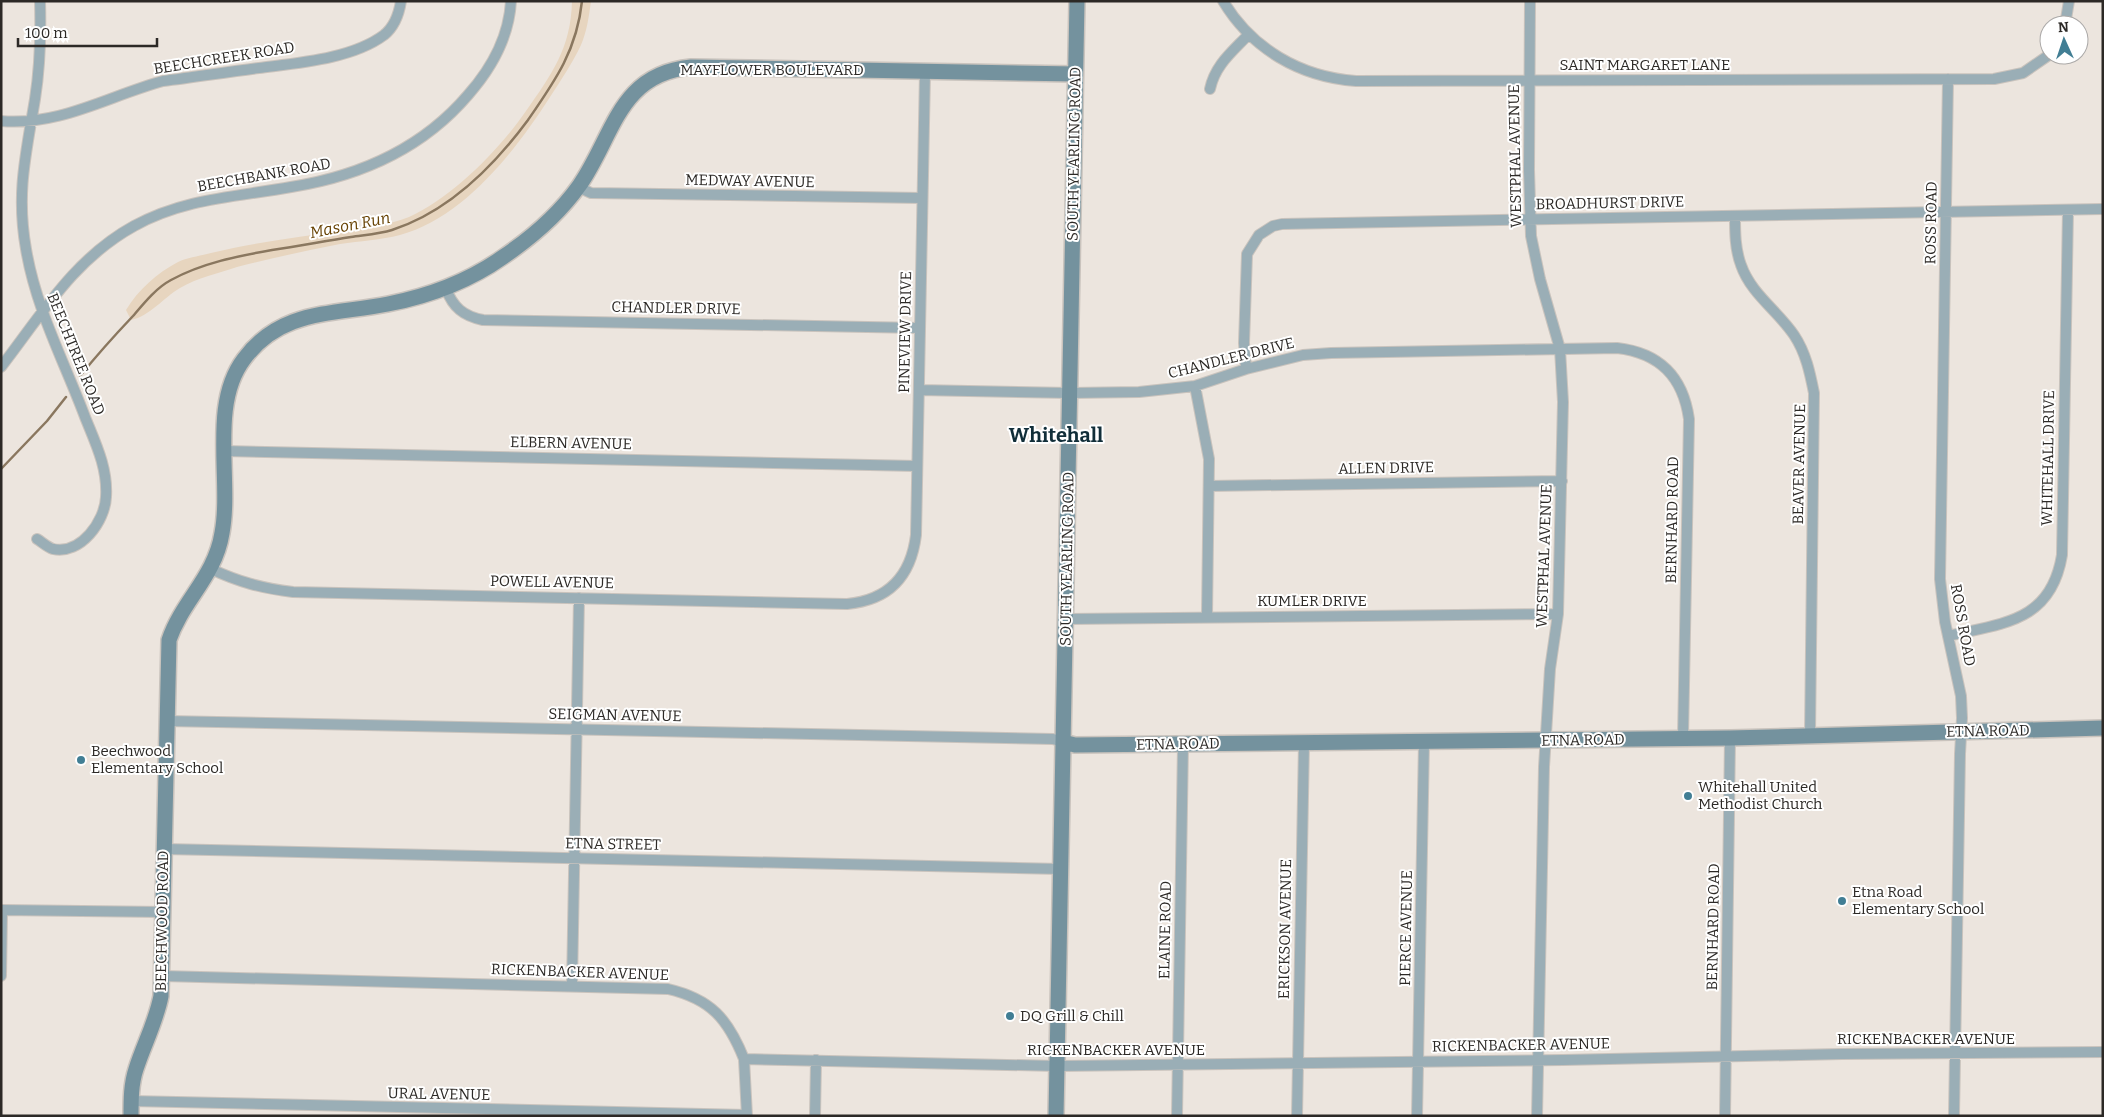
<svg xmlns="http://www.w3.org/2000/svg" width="2104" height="1117" viewBox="0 0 2104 1117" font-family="Bitter,serif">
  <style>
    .green { fill: #e7d5bf }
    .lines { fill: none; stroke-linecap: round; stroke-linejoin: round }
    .stream { stroke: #8a775f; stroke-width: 2.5 }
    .street-casing { stroke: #c9c3bd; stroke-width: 12 }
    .secondary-casing { stroke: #c9c3bd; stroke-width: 18 }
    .street { stroke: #9aaeb6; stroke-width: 10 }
    .secondary { stroke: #74929e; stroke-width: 15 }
    .poi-dot { fill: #417e94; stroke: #fff; stroke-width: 2 }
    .labels { text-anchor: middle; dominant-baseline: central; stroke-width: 4; stroke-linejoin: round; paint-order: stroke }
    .street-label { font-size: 15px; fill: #2c2926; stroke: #fff }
    .poi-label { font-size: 15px; fill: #2c2926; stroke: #fff; text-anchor: start }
    .water-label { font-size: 16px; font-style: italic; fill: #674203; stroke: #fff }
    .district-label { font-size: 20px; font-weight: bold; fill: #112e39; stroke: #fff }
  </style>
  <rect width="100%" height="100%" fill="#ece5de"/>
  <!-- green -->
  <path class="green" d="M572 1H591C589 16 587 31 581 45 572 64 561 80 550 97 516 150 464 218 400 235 381 240 360 241 340 244 306 251 271 258 237 267 219 273 197 278 180 288 163 298 150 316 131 320L126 310C138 290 157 273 178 262 188 257 201 256 211 253 256 242 301 237 346 230 367 227 389 225 409 217 453 197 499 150 526 111 552 74 571 48 572 1Z"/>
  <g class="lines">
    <!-- stream -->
    <path class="stream" d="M80 376C97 355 115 335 133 316 144 303 156 288 171 280 202 263 238 256 272 250 299 246 325 241 351 237 364 235 379 234 392 230 448 212 494 166 528 120 555 81 577 50 582 1
      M1 469 47 421 66 397"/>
    <!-- street casing -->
    <g class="street-casing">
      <path id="street" d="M1223 1C1252 49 1300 77 1356 81L1994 79 2023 73 2049 55
        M1530 1 1529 170 1531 236 1540 279 1560 349 1563 402 1558 614 1550 669 1544 767 1537 1116
        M2065 25 2069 1
        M1948 79 1940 579 1945 622 1961 696 1962 718 1960 754 1954 1116
        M1210 89C1215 65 1232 52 1248 35
        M1 121C60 126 108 96 163 81 195 77 227 72 259 68 297 63 352 59 384 35 394 27 399 14 401 1
        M578 187 591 193 922 198
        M1735 216C1735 232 1735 249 1741 265 1751 294 1778 311 1794 335 1806 353 1810 373 1814 393L1810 736
        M446 289C453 307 463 316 483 320L920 328
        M1 367C42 314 74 259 134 226 185 198 236 197 291 187 360 176 422 149 468 95 491 69 509 37 511 1
        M1246 369 1244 343 1247 254 1259 235 1273 226 1282 224 2103 209
        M1195 386 1209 459 1207 617
        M919 390 1070 393 1139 392 1195 386 1246 369 1303 355 1331 353 1617 348C1660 353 1683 377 1689 419L1683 738
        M225 451 917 466
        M1209 486 1562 481
        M37 539C42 542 47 547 53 549 81 555 105 521 106 497 108 468 95 442 85 417 64 361 36 309 26 249 16 193 26 154 35 99 40 67 41 34 40 1
        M211 569C239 582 261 588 293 592L847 604C889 600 911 576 916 535L925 72
        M1066 619 1558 614
        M1948 636C2003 623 2051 622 2062 555L2068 210
        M166 721 1053 739 1063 742
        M164 849 1061 869
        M1 910 163 912
        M1 976 2 910
        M163 976 668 989C711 999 728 1019 744 1059L1057 1066 1563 1060 1842 1054 2103 1052
        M572 985 579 598
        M744 1059 747 1116
        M131 1101 747 1115
        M815 1116 816 1060
        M1177 1116 1183 744
        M1297 1116 1304 743
        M1417 1116 1424 742
        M1725 1116 1730 738"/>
    </g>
    <!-- secondary casing -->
    <g class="secondary-casing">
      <path id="secondary" d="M1063 742 1075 745 1730 738 2103 728
        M131 1116C131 1100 131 1084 136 1069 144 1044 156 1022 161 996L169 640C182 601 215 577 222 533 232 480 209 405 244 359 281 309 333 315 388 304 429 296 469 281 503 257 531 238 559 214 579 186 614 136 618 74 691 67L1075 74
        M1056 1116 1077 1"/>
    </g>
    <!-- street -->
    <use href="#street" class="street"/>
    <!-- secondary -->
    <use href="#secondary" class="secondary"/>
  </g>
  <!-- markers -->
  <g class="poi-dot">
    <circle cx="81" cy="760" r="5"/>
    <circle cx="1688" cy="796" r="5"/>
    <circle cx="1842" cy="901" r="5"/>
    <circle cx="1010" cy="1016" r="5"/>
  </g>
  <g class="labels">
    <!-- street labels -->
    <g class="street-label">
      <text transform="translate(224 58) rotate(-9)">BEECHCREEK ROAD</text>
      <text x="1645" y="65">SAINT MARGARET LANE</text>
      <text x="772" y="70">MAYFLOWER BOULEVARD</text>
      <text transform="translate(1074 154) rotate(-89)">SOUTH YEARLING ROAD</text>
      <text transform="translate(1515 156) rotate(-91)">WESTPHAL AVENUE</text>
      <text transform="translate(264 175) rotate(-10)">BEECHBANK ROAD</text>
      <text transform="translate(750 181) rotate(1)">MEDWAY AVENUE</text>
      <text transform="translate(1610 203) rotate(-1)">BROADHURST DRIVE</text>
      <text transform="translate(1931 223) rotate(-89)">ROSS ROAD</text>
      <text transform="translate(676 308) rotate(1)">CHANDLER DRIVE</text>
      <text transform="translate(905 332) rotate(-89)">PINEVIEW DRIVE</text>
      <text transform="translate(76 354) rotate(68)">BEECHTREE ROAD</text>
      <text transform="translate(1231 358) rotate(-14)">CHANDLER DRIVE</text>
      <text transform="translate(571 443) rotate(1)">ELBERN AVENUE</text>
      <text transform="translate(2048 458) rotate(-89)">WHITEHALL DRIVE</text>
      <text transform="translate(1799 464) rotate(-89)">BEAVER AVENUE</text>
      <text transform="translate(1386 468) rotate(-1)">ALLEN DRIVE</text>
      <text transform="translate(1672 520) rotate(-89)">BERNHARD ROAD</text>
      <text transform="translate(1544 556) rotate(-88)">WESTPHAL AVENUE</text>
      <text transform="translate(1067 559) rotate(-89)">SOUTH YEARLING ROAD</text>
      <text transform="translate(552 582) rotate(1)">POWELL AVENUE</text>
      <text x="1312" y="601">KUMLER DRIVE</text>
      <text transform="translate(1963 625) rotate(80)">ROSS ROAD</text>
      <text transform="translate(615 715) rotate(1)">SEIGMAN AVENUE</text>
      <text transform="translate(1988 731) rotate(-1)">ETNA ROAD</text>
      <text transform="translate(1583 740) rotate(-1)">ETNA ROAD</text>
      <text transform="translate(1178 744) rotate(-1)">ETNA ROAD</text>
      <text transform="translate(613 844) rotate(1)">ETNA STREET</text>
      <text transform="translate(162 921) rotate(-89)">BEECHWOOD ROAD</text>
      <text transform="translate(1713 927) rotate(-89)">BERNHARD ROAD</text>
      <text transform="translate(1406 928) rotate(-89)">PIERCE AVENUE</text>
      <text transform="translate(1285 929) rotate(-89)">ERICKSON AVENUE</text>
      <text transform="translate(1165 930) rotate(-89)">ELAINE ROAD</text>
      <text transform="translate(580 972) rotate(2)">RICKENBACKER AVENUE</text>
      <text x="1926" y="1039">RICKENBACKER AVENUE</text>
      <text transform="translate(1521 1045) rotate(-1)">RICKENBACKER AVENUE</text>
      <text x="1116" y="1050">RICKENBACKER AVENUE</text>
      <text transform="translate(439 1094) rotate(1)">URAL AVENUE</text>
    </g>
    <!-- poi labels -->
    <g class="poi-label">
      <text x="91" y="751">Beechwood<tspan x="91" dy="17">Elementary School</tspan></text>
      <text x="1698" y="787">Whitehall United<tspan x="1698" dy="17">Methodist Church</tspan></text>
      <text x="1852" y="892">Etna Road<tspan x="1852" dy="17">Elementary School</tspan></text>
      <text x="1020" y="1016">DQ Grill &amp; Chill</text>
    </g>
    <!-- water labels -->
    <g class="water-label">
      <text transform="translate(350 225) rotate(-11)">Mason Run</text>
    </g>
    <!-- district labels -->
    <g class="district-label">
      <text x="1056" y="435">Whitehall</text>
    </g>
  </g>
  <!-- border -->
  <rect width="2104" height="1117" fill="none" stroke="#2c2926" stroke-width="5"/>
  <!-- north arrow -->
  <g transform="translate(2064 40) rotate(357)"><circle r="24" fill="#ffffff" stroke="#aba9a8"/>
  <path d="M0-4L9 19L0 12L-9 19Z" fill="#417e94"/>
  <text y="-8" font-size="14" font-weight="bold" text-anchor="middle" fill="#2c2926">N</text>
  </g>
  <!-- scale -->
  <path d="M18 38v8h139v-8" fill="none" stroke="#2c2926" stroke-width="2.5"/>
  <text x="25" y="38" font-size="15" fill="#2c2926" stroke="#ffffff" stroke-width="4" paint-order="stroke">100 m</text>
</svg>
